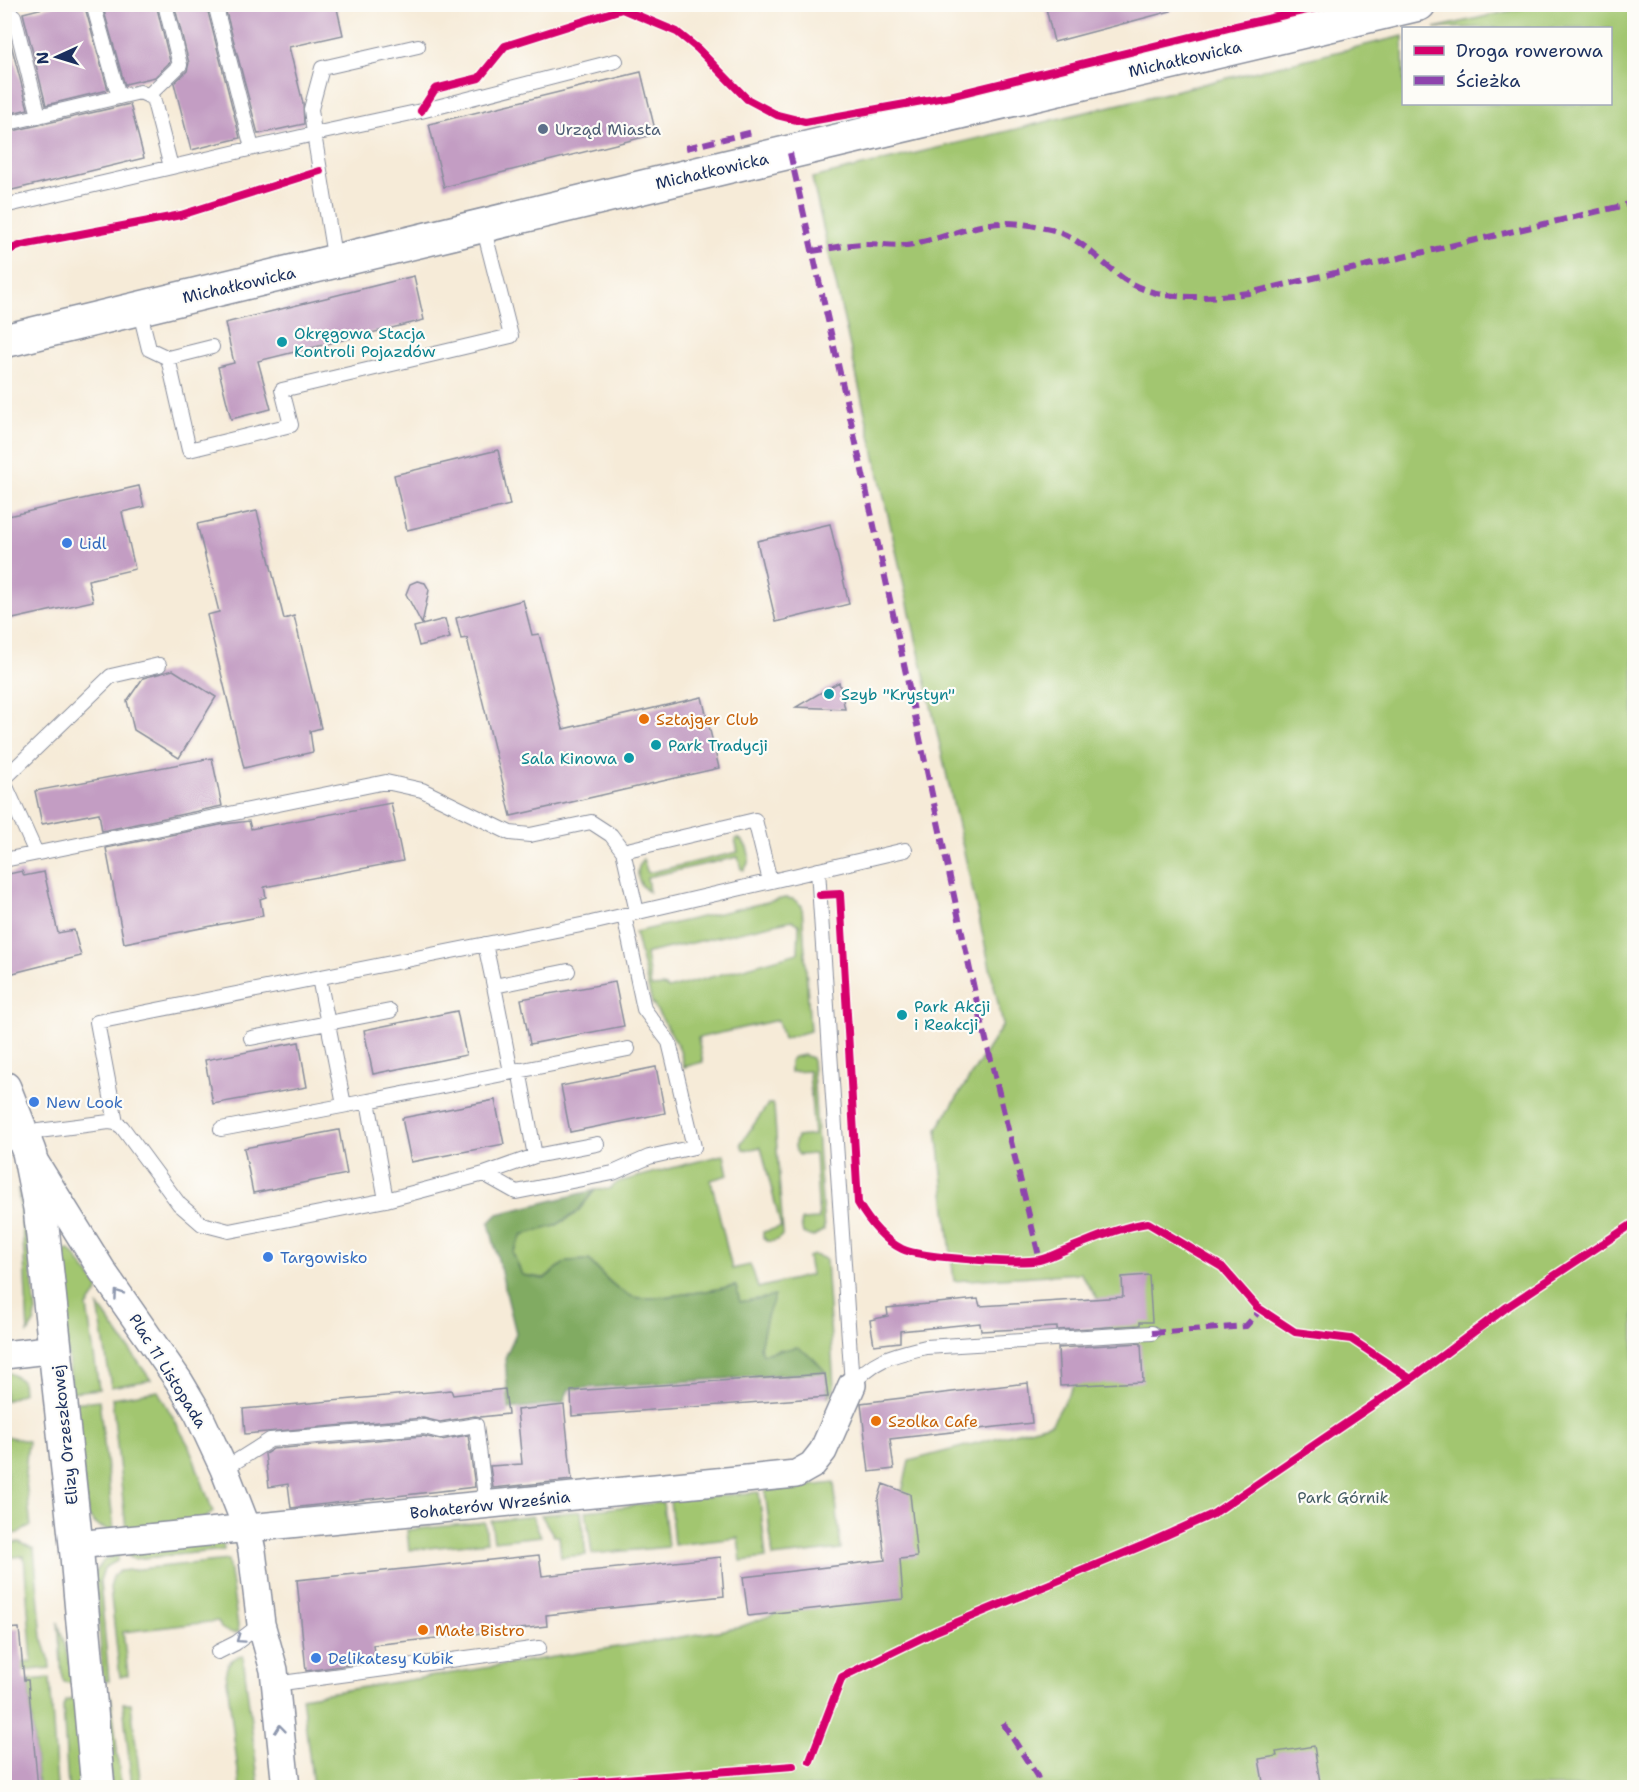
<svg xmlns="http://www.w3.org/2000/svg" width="1639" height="1792" viewBox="0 0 1639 1792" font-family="'Shantell Sans',sans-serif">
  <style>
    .green { fill: #a2c66f; stroke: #5e7a66; stroke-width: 1.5; fill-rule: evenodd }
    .forest { fill: #81ab62; stroke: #4e6d60; stroke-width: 1.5 }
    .building { fill: #c39dc3 }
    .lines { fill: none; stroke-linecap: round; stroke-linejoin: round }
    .lane-casing { stroke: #888d9b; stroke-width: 16 }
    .street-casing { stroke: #888d9b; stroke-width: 30 }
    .secondary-casing { stroke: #888d9b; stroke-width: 36 }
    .lane { stroke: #fff; stroke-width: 14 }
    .street { stroke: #fff; stroke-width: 27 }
    .secondary { stroke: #fff; stroke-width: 33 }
    .quiet { stroke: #8e44ad; stroke-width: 6; stroke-dasharray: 12 6; stroke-linecap: butt }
    .cycleway-casing { stroke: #fdfcf7; stroke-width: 11 }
    .cycleway { stroke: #d6006c; stroke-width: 8 }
    .oneway { stroke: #8d97ae }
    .service-dot { fill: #5c6f8a; stroke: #fdfcf7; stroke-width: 2 }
    .culture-dot { fill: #0f9aa8; stroke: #fdfcf7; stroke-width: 2 }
    .shop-dot { fill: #3f7fe0; stroke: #fdfcf7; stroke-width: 2 }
    .food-dot { fill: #e8710a; stroke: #fdfcf7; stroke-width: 2 }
    .labels { text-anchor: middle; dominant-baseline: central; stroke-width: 4.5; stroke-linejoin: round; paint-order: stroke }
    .street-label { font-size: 16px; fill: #1b2f5e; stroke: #fdfcf7 }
    .service-label { font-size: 16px; fill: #4e5e75; stroke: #fdfcf7; text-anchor: start }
    .culture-label { font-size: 16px; fill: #0d838f; stroke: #fdfcf7; text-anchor: start }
    .shop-label { font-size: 16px; fill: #366cbe; stroke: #fdfcf7; text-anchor: start }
    .food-label { font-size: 16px; fill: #c56008; stroke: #fdfcf7; text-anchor: start }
    .park-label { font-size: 16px; fill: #445c63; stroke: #fdfcf7 }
  </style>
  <rect width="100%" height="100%" fill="#fdfcf7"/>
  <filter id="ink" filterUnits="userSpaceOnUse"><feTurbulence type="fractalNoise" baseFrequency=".0167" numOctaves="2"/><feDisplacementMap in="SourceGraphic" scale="12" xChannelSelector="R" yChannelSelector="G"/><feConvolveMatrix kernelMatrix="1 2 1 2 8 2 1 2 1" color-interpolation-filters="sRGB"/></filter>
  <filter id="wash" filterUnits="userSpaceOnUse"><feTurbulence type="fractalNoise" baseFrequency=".008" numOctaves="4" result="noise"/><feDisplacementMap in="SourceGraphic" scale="24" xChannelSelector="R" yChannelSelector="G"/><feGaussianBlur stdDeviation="1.35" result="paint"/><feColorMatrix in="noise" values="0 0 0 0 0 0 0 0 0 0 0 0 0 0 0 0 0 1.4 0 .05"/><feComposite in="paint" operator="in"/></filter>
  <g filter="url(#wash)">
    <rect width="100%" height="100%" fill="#f6ebd8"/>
    <!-- green -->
    <path class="green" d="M1535 5H1634V1787H313L302 1697 737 1628 884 1573 909 1461 1052 1423 1111 1318 1080 1273 954 1281 937 1129 1003 1025 812 178 1403 36 1404 104H1610V28H1435Z
      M738 838C749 845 753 859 744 870L741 869 738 857 647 877 649 892C637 884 635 872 642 860L643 859 648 873 738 852 735 839Z
      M785 898 793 899 802 906 810 1031 783 1039 778 1020 698 1038 703 1062 684 1067 680 1051 671 1033 652 1003 635 932ZM792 920 799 925 798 953 668 989 664 986 651 987 646 954 648 953Z
      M804 1055 812 1058 824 1230 812 1237 803 1233 801 1225 802 1220 819 1219 815 1154 799 1155C794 1150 794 1142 797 1137L814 1135 809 1071 790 1072V1061L794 1057Z
      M768 1104H773L774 1107 783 1234C778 1240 775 1242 767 1241L763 1237V1232L781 1227 761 1147 747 1150 743 1149 741 1143Z
      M722 1155H724L728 1175 711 1180 732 1269 750 1265 752 1268 758 1288 811 1275 808 1257C814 1254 820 1256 826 1260L834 1388 829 1397 826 1372 782 1349 763 1354 760 1347 767 1316 774 1297 739 1302 736 1286C716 1289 646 1302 632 1297 619 1293 598 1270 589 1260L567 1261 544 1278 522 1275 513 1253 522 1235 555 1226 576 1214 595 1190 609 1189 618 1182Z
      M18 1188 24 1215 36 1312 35 1321 28 1333 23 1239Z
      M56 1250H69L72 1252 99 1288 97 1293 87 1307 99 1389 72 1392Z
      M98 1305 151 1380 111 1387Z
      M10 1373 22 1381 23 1393 5 1401V1374Z
      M158 1391 189 1446 213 1512 203 1520 126 1529 112 1398Z
      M99 1400 114 1530C102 1530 94 1525 88 1515L73 1403Z
      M5 1436 28 1441 25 1473 31 1526 18 1533 5 1535V1508L8 1507Z
      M834 1483 841 1549 773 1557 765 1491Z
      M759 1492 766 1558 741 1561 738 1538 674 1545 670 1500Z
      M663 1502 668 1547 592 1554 586 1511Z
      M581 1511 586 1555 561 1557 559 1536H554L541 1515Z
      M532 1516 541 1536 494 1541 491 1521Z
      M485 1522 487 1542 409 1550 407 1530Z
      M19 1542 34 1549 42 1637 49 1658 50 1668 11 1672 10 1663 32 1661 24 1556 5 1558 4 1544Z
      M223 1542 224 1550 134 1559 129 1557 128 1552Z
      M119 1554 117 1561 104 1568 100 1582 109 1681H103L95 1573 104 1560Z
      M228 1560 239 1632C232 1634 227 1632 221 1628L218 1621 123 1632 128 1675 120 1677 110 1588 113 1576 120 1571Z
      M58 1622 76 1684 64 1682 62 1677Z
      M243 1656 259 1787H240L226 1672C227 1662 234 1657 243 1656Z
      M50 1678 57 1787H38L28 1680Z
      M111 1696 121 1787H111L105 1697Z
      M77 1698 83 1787H68L63 1707 65 1701Z
      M123 1703H131L141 1787H132Z"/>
    <!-- forest -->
    <path class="forest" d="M595 1190 576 1213 555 1226 522 1235 513 1253 522 1275 544 1279 567 1261 589 1260C601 1273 614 1289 631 1296 645 1303 716 1289 736 1286L740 1302 775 1296 767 1316 760 1347 763 1354 797 1347 812 1357 826 1372 569 1389 563 1403 509 1409 505 1358 516 1333 489 1223 498 1214Z"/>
    <g id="blocks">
      <!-- building -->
      <path class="building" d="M59 4H84L108 90 46 105 23 13Z
        M102 4H156L170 62 155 77 125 84V86Z
        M174 4H206L240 138 191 150 174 83 187 71 189 63Z
        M224 4H336L343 35 289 47 303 103 304 124 258 134Z
        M1045 4H1170L1171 11 1054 42Z
        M4 18 28 109 4 115Z
        M641 72 656 134 444 187 429 124Z
        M130 104 144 158 4 192V133Z
        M414 276 424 320 258 361 271 409 231 419 218 367 234 363 225 323Z
        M498 450 510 505 407 530 394 475Z
        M139 486 144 507 122 512 135 569 88 580 93 601 4 621V517Z
        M257 511 284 619 294 616 321 728 310 731 313 752 244 768 207 615 219 612 197 524Z
        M830 524 849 604 776 622 757 541Z
        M417 581 425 583 429 590 422 624 406 594 410 584Z
        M523 600 532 635 539 634 563 729 702 697 719 768 511 816 467 638 461 639 456 618Z
        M445 619 450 638 419 646 414 627Z
        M173 670 216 697 179 758 134 730 127 701 143 678Z
        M839 682 845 709 796 707Z
        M212 758 222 806 102 831 99 813 42 824 35 791Z
        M391 803 403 861 264 887 266 897 260 899 263 916 124 943 106 848 225 824 249 821 251 829Z
        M22 871 24 876 44 872 58 933 74 930 81 956 9 974 4 957V875Z
        M615 982 624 1026 530 1044 521 999Z
        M457 1011 466 1055 373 1074 364 1030Z
        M299 1042 307 1087 213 1104 205 1060Z
        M656 1067 665 1113 570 1132 561 1086Z
        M495 1100 504 1144 411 1162 402 1118Z
        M339 1130 347 1174 253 1193 244 1148Z
        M1149 1275 1152 1322H1140V1325L1057 1330V1327L981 1331 980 1323 900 1331V1342L874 1345 870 1320 888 1316 887 1308 978 1299 980 1306 1123 1297 1122 1277Z
        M1141 1343 1143 1382 1060 1386 1058 1348Z
        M825 1374 828 1397 572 1416 571 1391Z
        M1028 1383 1032 1423 890 1439 894 1469 869 1472 861 1403Z
        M505 1389 508 1414 480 1417 475 1416 440 1422 423 1418 245 1434 243 1409 451 1390 453 1395Z
        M564 1405 572 1480 493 1488 490 1466 522 1464 517 1410Z
        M468 1435 475 1487 291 1508 288 1484 269 1487 265 1454 273 1449 423 1436 441 1440Z
        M883 1484 910 1494 917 1557 900 1559 903 1599 748 1616 743 1577 885 1560 878 1500Z
        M539 1555 542 1576 721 1557 724 1596 546 1615 547 1626 373 1645 375 1661 306 1671 297 1580Z
        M19 1628 24 1680H28L38 1788H4V1629Z
        M1314 1746 1321 1788H1264L1259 1759 1277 1756 1276 1752Z"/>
    </g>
  </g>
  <g filter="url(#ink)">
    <use href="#blocks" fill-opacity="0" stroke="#888d9b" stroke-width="1.5"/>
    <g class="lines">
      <!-- lane casing -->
      <g class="lane-casing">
        <path id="lane" d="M93 4 119 97
          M215 4 252 148
          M14 16 39 116
          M148 96 180 65 165 4
          M4 124 140 92 153 98 171 167
          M4 206 314 134 311 109 322 68 418 46
          M335 262 314 134 421 111 616 61
          M139 308 149 349 168 358
          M212 347 168 358 189 450 291 425 282 390 511 336 483 226
          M4 779 111 676 159 665
          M4 782 36 853
          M623 851 755 820 770 881
          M4 860 386 782 422 790 510 833 530 835 591 822 611 835 623 851 637 912
          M818 870 852 1385
          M485 944 494 986
          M319 978 344 1105
          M251 1038 390 1011
          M519 1070 535 1156
          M511 1072 494 986 568 971
          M116 1123 97 1022 591 923 905 850
          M221 1129 368 1101
          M23 1133 109 1122 116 1123 122 1127 179 1204 202 1224 229 1231 386 1200 484 1174 535 1156 597 1144
          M484 1174 516 1192 613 1173 649 1157 694 1147 669 1042 644 1009 624 915
          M386 1200 368 1101 628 1049
          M852 1385C874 1358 894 1355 926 1347L1152 1333
          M224 1469 270 1440 424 1427 440 1431 476 1425 486 1505
          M218 1652 236 1643 261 1624
          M275 1684 539 1648"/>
      </g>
      <!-- street casing -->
      <g class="street-casing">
        <path id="street" d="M34 1161 103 1272 179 1381 198 1413 224 1469 247 1528 252 1551 261 1624 274 1670 286 1788
          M4 1355 56 1349
          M76 1545 796 1474 812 1465 823 1451 852 1385"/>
      </g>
      <!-- secondary casing -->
      <g class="secondary-casing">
        <path id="secondary" d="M4 341 726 167 1419 4
          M4 1088 29 1152 40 1208 76 1545 98 1788"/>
      </g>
      <!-- lane -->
      <use href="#lane" class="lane"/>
      <!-- street -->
      <use href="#street" class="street"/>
      <!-- secondary -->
      <use href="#secondary" class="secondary"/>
      <!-- quiet -->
      <path class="quiet" d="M686 148 753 132
        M790 153 860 461 978 1007 1040 1260
        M812 251C829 249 849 244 866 244 880 244 893 247 907 245 936 241 963 228 991 224 1010 221 1031 225 1050 229 1080 237 1097 259 1121 277 1155 303 1209 298 1249 293L1634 203
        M1152 1333 1246 1326 1261 1309
        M1003 1723 1037 1776 1041 1788"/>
      <!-- cycleway casing -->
      <g class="cycleway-casing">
        <path id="cycleway" d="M421 111 435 89 479 78 505 46 622 9 677 32 698 49 747 99 777 115 805 122 950 96 1236 26 1333 4
          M4 252 22 245 181 215 320 171
          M820 895 840 894 858 1203C869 1222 882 1239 902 1249 921 1258 1018 1264 1039 1260 1048 1258 1057 1253 1065 1250 1092 1240 1119 1227 1148 1223L1222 1267 1257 1307 1295 1332 1351 1339 1411 1379
          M810 1761 842 1677 936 1631 1144 1545 1213 1514 1411 1379 1507 1307 1634 1223
          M507 1788 793 1766"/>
      </g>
      <!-- cycleway -->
      <use href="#cycleway" class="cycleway"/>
    </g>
    <!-- one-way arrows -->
    <defs><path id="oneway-chevron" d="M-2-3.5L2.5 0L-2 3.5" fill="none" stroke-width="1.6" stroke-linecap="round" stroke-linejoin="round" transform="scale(1.5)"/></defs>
    <g class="oneway">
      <use href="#oneway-chevron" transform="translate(118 1294) rotate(-125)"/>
      <use href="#oneway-chevron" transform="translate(240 1639) rotate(145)"/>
      <use href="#oneway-chevron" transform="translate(280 1729) rotate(-96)"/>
    </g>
  </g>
  <!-- markers -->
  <circle class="service-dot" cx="543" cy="129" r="6"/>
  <g class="culture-dot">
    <circle cx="282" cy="342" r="6"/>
    <circle cx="829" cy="694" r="6"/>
    <circle cx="656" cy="745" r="6"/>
    <circle cx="629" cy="758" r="6"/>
    <circle cx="902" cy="1015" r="6"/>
  </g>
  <g class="shop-dot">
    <circle cx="67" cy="543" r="6"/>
    <circle cx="34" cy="1102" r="6"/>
    <circle cx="268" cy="1257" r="6"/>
    <circle cx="316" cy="1658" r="6"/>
  </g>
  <g class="food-dot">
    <circle cx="644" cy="719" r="6"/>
    <circle cx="876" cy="1421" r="6"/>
    <circle cx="423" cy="1630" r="6"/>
  </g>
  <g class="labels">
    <!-- street labels -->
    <g class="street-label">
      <text transform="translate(1185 59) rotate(-13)">Michałkowicka</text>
      <text transform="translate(712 171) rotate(-13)">Michałkowicka</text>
      <text transform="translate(239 285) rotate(-13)">Michałkowicka</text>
      <text transform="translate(168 1371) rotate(58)">Plac 11 Listopada</text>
      <text transform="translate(65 1435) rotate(-96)">Elizy Orzeszkowej</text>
      <text transform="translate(490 1505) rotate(-6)">Bohaterów Września</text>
    </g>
    <!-- service labels -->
    <g class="service-label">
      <text x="555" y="129">Urząd Miasta</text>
    </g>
    <!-- culture labels -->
    <g class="culture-label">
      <text x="294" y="333">Okręgowa Stacja<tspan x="294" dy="18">Kontroli Pojazdów</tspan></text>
      <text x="841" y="694">Szyb "Krystyn"</text>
      <text x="668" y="745">Park Tradycji</text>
      <text x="617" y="758" text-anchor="end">Sala Kinowa</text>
      <text x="914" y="1006">Park Akcji<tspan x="914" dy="18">i Reakcji</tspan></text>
    </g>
    <!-- shop labels -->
    <g class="shop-label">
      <text x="79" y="543">Lidl</text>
      <text x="46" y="1102">New Look</text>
      <text x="280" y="1257">Targowisko</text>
      <text x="328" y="1658">Delikatesy Kubik</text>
    </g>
    <!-- food labels -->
    <g class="food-label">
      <text x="656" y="719">Sztajger Club</text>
      <text x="888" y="1421">Szolka Cafe</text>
      <text x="435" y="1630">Małe Bistro</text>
    </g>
    <!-- park labels -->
    <g class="park-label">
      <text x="1343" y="1497">Park Górnik</text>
    </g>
  </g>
  <!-- margin -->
  <rect width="1639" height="1792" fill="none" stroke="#fdfcf7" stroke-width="24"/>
  <!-- legend -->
  <rect x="1402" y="27" width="210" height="78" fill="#fdfcf7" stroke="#a3aaba" stroke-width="1.5"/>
  <rect x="1414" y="46" width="30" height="9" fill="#d6006c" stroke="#a3aaba" stroke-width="1.5"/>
  <text x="1456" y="57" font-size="18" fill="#1b2f5e">Droga rowerowa</text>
  <rect x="1414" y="76" width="30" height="9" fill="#8e44ad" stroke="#a3aaba" stroke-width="1.5"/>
  <text x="1456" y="87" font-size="18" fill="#1b2f5e">Ścieżka</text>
  <!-- north arrow -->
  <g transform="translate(57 57) rotate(266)" stroke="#fdfcf7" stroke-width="4.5" paint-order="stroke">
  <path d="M0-4.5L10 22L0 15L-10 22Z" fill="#1b2f5e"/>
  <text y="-9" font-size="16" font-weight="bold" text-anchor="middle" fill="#1b2f5e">N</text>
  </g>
</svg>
